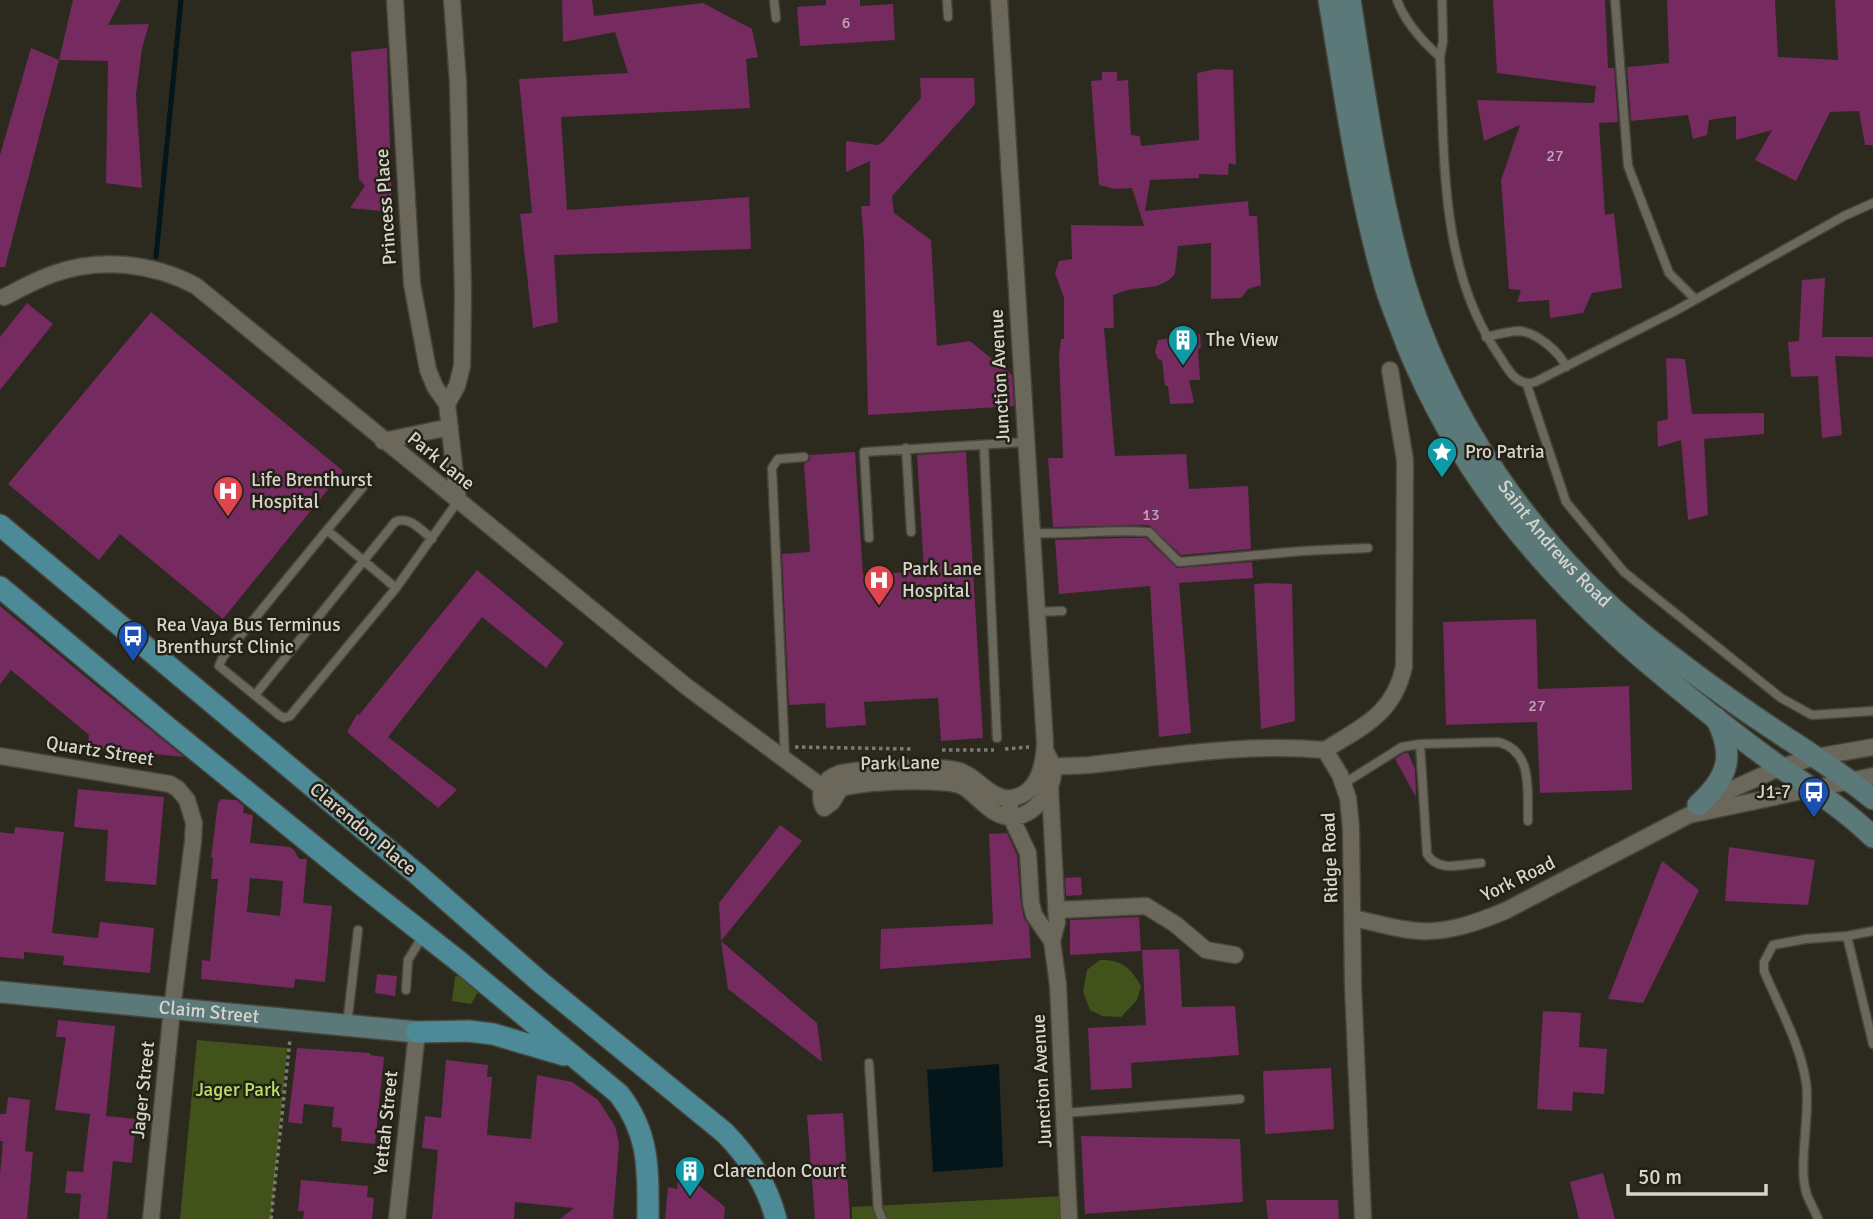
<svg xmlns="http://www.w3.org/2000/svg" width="1873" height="1219" viewBox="0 0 1873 1219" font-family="Signika,sans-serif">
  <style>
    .green { fill: #41531b }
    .water { fill: #041619 }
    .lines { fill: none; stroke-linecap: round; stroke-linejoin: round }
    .stream { stroke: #041619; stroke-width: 5 }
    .building { fill: #752a60; fill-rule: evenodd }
    .lane-casing { stroke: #47443b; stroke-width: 11 }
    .street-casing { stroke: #47443b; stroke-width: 19 }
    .secondary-casing { stroke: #47443b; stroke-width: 24 }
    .primary-casing { stroke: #47443b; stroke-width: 24 }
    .path { stroke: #7d7b71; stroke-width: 3.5; stroke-dasharray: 3.5 3.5; stroke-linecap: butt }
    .lane { stroke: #6b685b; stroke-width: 8 }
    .street { stroke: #6b685b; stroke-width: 16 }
    .secondary { stroke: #5c7979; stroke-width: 21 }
    .primary { stroke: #4d8a98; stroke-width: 21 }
    .labels { text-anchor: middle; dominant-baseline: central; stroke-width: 5; stroke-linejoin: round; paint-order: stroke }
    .number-label { font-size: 16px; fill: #beaab2 }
    .street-label { font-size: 19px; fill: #d6d4cd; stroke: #232015 }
    .poi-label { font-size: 19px; fill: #d6d4cd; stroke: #232015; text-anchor: start }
    .park-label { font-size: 19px; fill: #b9e168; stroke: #232015 }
  </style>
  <rect width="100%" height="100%" fill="#2c2a1e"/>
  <!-- green -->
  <path class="green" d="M1100 960C1121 959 1131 968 1141 986L1137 1000 1121 1017 1102 1016 1090 1010 1083 992 1087 970Z
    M459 975 478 992 471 1004 452 1001 455 977Z
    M197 1040 287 1048 271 1219H180Z
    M1065 1196 1066 1219H852V1207Z"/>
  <!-- water -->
  <path class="water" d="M999 1064 1003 1167 933 1172 927 1070Z"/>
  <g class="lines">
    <!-- stream -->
    <path class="stream" d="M156 257 181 0"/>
  </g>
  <!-- building -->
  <path class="building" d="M73 0H121L108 25 149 24 142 48 136 95 142 188 106 183 108 61 59 60Z
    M562 0H592L594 16 703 3 752 29 758 57 746 59 750 108 561 117 567 210 749 197 751 249 554 255 558 322 533 328 520 214 532 213 519 79 628 73 615 32 563 42Z
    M826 0H860V6L893 4 895 40 800 46 797 7 826 5Z
    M1493 0H1605L1608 68H1614L1618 122 1599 123 1605 215 1614 213 1622 288 1592 293 1583 313 1550 318 1549 300 1517 302 1521 290 1509 289 1501 180 1520 125 1484 141 1477 100 1594 103 1596 86 1497 73Z
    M1667 0H1775L1778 57 1838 60 1835 0H1873V145H1865L1859 111 1830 112 1796 181 1755 160 1772 130 1736 140V116L1709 120 1707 135 1693 139 1688 115 1631 121 1627 67 1669 63Z
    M31 48 59 60 5 267H0V155Z
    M387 48 392 212 350 208 365 186 359 179 351 52Z
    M1216 69 1233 70 1236 165 1229 163 1228 175 1199 174V178L1150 180 1145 211 1248 201 1249 216H1257L1261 285 1248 289 1241 298 1211 299V243L1178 246 1175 274 1169 280 1157 286 1127 290 1113 295 1114 328H1104L1115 456 1186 454 1189 489 1248 486 1251 549 1181 555 1149 525 1053 527 1048 458H1063L1059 356 1061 339H1064V298L1055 273 1059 261 1072 259 1071 225 1144 226 1132 188 1115 189 1099 185 1091 81 1102 80V72H1117V81L1128 80 1131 135 1140 136 1141 146 1199 140 1197 73Z
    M920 78H974L975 104 892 196 894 213 931 240 937 346 970 341 1012 375 1014 406 868 415 864 242 861 206H870V161L846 172V141L877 145 883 142 921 98Z
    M1825 278 1822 337H1873V357L1835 356 1842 435 1822 438 1818 376 1791 377 1788 342 1799 341 1802 280Z
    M27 303 53 324 0 390V337Z
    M151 312 343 471 223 619 120 534 99 560 8 484Z
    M1200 334 1201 348 1198 349 1200 380H1189L1194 403 1170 404 1168 386H1165L1162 360 1158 359 1155 352 1158 340Z
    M1666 358 1685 359 1692 414 1764 413V434L1704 439 1708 515 1688 520 1681 440 1658 447 1657 422 1668 419Z
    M855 452 863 575 924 571 917 455 966 452 983 738 941 741 938 698 864 702 866 725 826 728 825 703 789 705 782 554 810 552 804 464 810 460V455Z
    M1120 538H1146L1177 568 1252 562 1253 578 1179 583 1191 733 1159 737 1150 586 1059 594 1055 540Z
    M477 570 564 643 546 668 482 617 388 737 457 790 438 808 347 732 357 714 359 715Z
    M1269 583 1292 584 1295 721 1261 729 1254 584Z
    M0 606 94 684 184 757 87 747 89 735 11 670 0 684Z
    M1536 619 1538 689 1629 686 1632 790 1540 793 1537 722 1446 725 1443 622Z
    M1404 753H1408L1415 769 1416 797 1395 759Z
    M78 789 164 797 156 885 105 881 108 830 74 827Z
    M221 799 236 800 244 806 243 813 253 815 250 843 290 847 294 850 299 859H307L303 903 332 906 325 982 295 979 294 988 201 979 202 960 210 961 218 879H211L213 858 211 857 218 803ZM250 878 283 881 280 916 247 912Z
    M780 825 802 841 721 941 719 903Z
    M15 827 64 832 52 933 98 938 100 922 154 928 150 973 63 965 64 956 24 952V959L0 957V832L14 834Z
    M1007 833 1017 855 1021 904 1024 918 1029 926 1031 958 880 969 881 929 993 924 989 834Z
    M1729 847 1815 860 1808 905 1725 901Z
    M1662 861 1699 890 1643 1003 1608 999Z
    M1081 877 1082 895 1066 896 1065 878Z
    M1139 917 1141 951 1070 955V920Z
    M721 941 817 1023 822 1062 728 989Z
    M1179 949 1182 1007 1235 1006 1239 1055 1131 1063 1132 1088 1091 1090 1088 1028 1146 1025 1142 950Z
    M377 974 397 976 395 996 375 993Z
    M1543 1011 1581 1013 1579 1047 1607 1049 1604 1094 1573 1092 1572 1111 1537 1109Z
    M58 1020 115 1026 106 1116 136 1119 132 1163 113 1161 107 1219H79L81 1194 65 1193 67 1171 83 1172 90 1114 55 1110 66 1037H56Z
    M297 1048 370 1053V1055L384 1057 375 1144 341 1141 342 1128 332 1127 334 1107 304 1104 302 1124 288 1122Z
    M446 1060 488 1065 487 1077H492L487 1135 531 1139 537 1075 572 1082 598 1100 615 1126 619 1144 613 1219H560L574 1208 515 1202 514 1219H432L438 1150 422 1148 425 1116 441 1118Z
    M1331 1068 1334 1129 1265 1134 1263 1071Z
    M8 1097 30 1100 25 1151 33 1152 27 1219H0V1174L3 1141H0V1114H6Z
    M843 1113 850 1219H815L807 1115Z
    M1081 1136 1240 1139 1243 1202 1085 1214Z
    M679 1169 725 1207 724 1219H665L668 1187 677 1189Z
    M1603 1173 1615 1219H1579L1570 1182Z
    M301 1180 368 1186 367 1197 374 1198 372 1219H303L304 1211H298Z
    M1266 1200H1338L1339 1219H1268Z"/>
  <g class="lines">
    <!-- lane casing -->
    <g class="lane-casing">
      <path id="lane" d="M774 0 776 18
        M947 0 948 17
        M1397 0C1405 22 1422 41 1440 57
        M1442 0 1443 41 1440 57C1445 159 1439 270 1500 357 1509 371 1517 387 1535 382L1677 310 1844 216 1873 203
        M1615 0 1628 166 1669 273 1695 299
        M1486 337C1496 335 1508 331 1519 331 1536 332 1560 352 1566 367
        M1527 385 1566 502 1624 572 1781 698 1812 715 1873 711
        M984 445 997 738
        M906 448 911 532
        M327 530 363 487
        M1031 533C1071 535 1110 529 1149 532L1179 562 1302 551 1368 548
        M869 538 864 452 1025 442
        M396 588 327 530 223 657 219 666 279 715 284 718 290 716 396 588 458 501
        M1036 612 1062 611
        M255 695 395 522C409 515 421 530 432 539
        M1420 744 1427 854C1438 873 1461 864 1481 863
        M785 759 772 468 778 459 804 457
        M1343 784 1402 747 1420 744 1498 742C1534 751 1527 792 1528 821
        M1847 936 1873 931
        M406 990 408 960 424 934
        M347 1025 358 930
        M869 1063 878 1209 882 1219
        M1065 1113 1240 1099
        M1818 1219C1815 1211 1810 1203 1807 1195 1797 1167 1811 1115 1806 1082 1800 1043 1779 1007 1764 971V962L1773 945 1805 939 1847 936 1873 1044"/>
    </g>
    <!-- street casing -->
    <g class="street-casing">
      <path id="street" d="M395 0 412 284 428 370 435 387 447 404 458 501
        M999 0 1045 743C1044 765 1038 794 1012 798 990 801 976 774 956 770 935 766 858 768 838 774 823 779 817 794 824 808L832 802 840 789C856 781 946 778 962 786 977 794 991 817 1011 817 1033 818 1055 789 1053 769 1052 762 1048 756 1045 750
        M4 297C20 289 36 280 53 274 100 257 153 263 196 286L687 687 822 787
        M447 404 457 386 462 366 463 294 458 82 452 0
        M383 441 450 427
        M1325 750 1340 775 1348 798 1351 828 1353 985 1363 1219
        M1325 750C1363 726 1393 715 1404 667L1405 460 1390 370
        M0 756 170 784 178 789 187 800 194 823 193 841 172 1009 151 1219
        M1042 767C1058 766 1074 766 1090 765 1170 756 1245 743 1325 750
        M1050 787 1057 922 1052 941 1058 985 1069 1219
        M1706 801 1781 767 1816 757 1873 747
        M1010 807 1011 817 1028 853 1031 903 1034 915 1052 941
        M1056 910 1146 906 1175 924 1206 950 1235 955
        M1353 918C1374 922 1397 930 1419 931 1449 933 1478 922 1505 911L1689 815 1873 776
        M397 1219 417 1032"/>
    </g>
    <!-- secondary casing -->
    <g class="secondary-casing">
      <g id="secondary">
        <path d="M1329 0C1345 95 1358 192 1385 285 1391 306 1400 325 1407 345 1459 472 1540 570 1643 659 1687 696 1733 734 1780 767 1813 789 1844 809 1873 837"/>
        <path id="s1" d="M1350 0C1364 91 1377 182 1401 271 1442 415 1532 546 1649 639 1686 668 1725 697 1764 723 1801 748 1839 771 1873 799"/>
        <path d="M1698 805C1729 777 1735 755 1716 718"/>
        <path id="s2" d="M0 992 417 1032"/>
      </g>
    </g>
    <!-- primary casing -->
    <g class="primary-casing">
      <path id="primary" d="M0 525 417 874 539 981 725 1133C749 1158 767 1184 776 1219
        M0 587 166 726 358 882 461 963 619 1094C650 1134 648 1170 648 1219
        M417 1032 468 1031 493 1034 564 1055"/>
    </g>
    <!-- path -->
    <path class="path" d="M795 747 914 749
      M1005 749 1029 747
      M942 750H994
      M271 1219 290 1039"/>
    <!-- lane -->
    <use href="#lane" class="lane"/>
    <!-- street -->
    <use href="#street" class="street"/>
    <!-- secondary -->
    <use href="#secondary" class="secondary"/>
    <!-- primary -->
    <use href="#primary" class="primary"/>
  </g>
  <!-- icons -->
  <defs>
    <g id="building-pin" transform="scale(1.575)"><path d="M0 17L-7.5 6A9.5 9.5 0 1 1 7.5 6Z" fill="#0f9aa8" stroke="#232015"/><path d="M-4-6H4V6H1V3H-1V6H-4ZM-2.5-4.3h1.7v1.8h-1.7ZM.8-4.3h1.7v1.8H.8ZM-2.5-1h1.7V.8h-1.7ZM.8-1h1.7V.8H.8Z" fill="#fff"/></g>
    <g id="sight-pin" transform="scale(1.575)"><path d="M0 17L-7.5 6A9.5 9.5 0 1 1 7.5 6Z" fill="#0f9aa8" stroke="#232015"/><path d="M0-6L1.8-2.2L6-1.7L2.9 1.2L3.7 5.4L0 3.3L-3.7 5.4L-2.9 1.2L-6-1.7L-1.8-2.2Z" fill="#fff"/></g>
    <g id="hospital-pin" transform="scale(1.575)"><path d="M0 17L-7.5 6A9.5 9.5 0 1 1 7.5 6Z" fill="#e0444e" stroke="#232015"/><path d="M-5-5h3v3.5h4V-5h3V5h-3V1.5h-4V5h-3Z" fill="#fff"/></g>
    <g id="bus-pin" transform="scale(1.575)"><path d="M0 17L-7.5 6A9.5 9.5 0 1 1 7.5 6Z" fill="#1a4fb4" stroke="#232015"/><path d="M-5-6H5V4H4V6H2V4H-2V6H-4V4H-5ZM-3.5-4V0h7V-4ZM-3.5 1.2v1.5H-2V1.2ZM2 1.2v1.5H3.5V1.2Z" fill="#fff"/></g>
  </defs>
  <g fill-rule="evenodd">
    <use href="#building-pin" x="1183" y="340"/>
    <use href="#sight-pin" x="1442" y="452"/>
    <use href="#hospital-pin" x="228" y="491"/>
    <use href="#hospital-pin" x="879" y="580"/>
    <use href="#bus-pin" x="133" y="636"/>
    <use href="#bus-pin" x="1814" y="792"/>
    <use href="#building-pin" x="690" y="1171"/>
  </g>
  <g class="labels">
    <!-- number labels -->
    <g class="number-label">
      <text x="846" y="23">6</text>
      <text x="1555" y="156">27</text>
      <text x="1151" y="515">13</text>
      <text x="1537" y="706">27</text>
    </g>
    <!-- street labels -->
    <g class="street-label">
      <text transform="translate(386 207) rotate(-94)">Princess Place</text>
      <text transform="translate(1000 376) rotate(-93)">Junction Avenue</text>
      <text transform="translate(441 461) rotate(39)">Park Lane</text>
      <text stroke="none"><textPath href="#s1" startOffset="592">Saint Andrews Road</textPath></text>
      <text transform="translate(100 751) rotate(9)">Quartz Street</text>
      <text transform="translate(900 763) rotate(-1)">Park Lane</text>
      <text transform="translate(363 829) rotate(40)">Clarendon Place</text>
      <text transform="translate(1330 858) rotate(-92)">Ridge Road</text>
      <text transform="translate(1518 879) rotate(-26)">York Road</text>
      <text stroke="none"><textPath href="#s2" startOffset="210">Claim Street</textPath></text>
      <text transform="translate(1042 1081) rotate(-93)">Junction Avenue</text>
      <text transform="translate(143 1090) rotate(-84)">Jager Street</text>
      <text transform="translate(386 1123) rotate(-84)">Yettah Street</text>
    </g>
    <!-- poi labels -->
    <g class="poi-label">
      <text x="1206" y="340">The View</text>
      <text x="1465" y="452">Pro Patria</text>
      <text x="251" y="480">Life Brenthurst<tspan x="251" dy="22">Hospital</tspan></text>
      <text x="902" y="569">Park Lane<tspan x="902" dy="22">Hospital</tspan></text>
      <text x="156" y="625">Rea Vaya Bus Terminus<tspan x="156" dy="22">Brenthurst Clinic</tspan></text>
      <text x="1791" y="792" text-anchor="end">J1-7</text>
      <text x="713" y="1171">Clarendon Court</text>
    </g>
    <!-- park labels -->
    <g class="park-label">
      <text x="238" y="1090">Jager Park</text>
    </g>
  </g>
  <!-- scale -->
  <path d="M1628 1184v10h138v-10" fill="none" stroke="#d6d4cd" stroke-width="3.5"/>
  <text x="1638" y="1184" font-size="21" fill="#d6d4cd" stroke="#232015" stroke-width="5" paint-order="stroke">50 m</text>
</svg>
